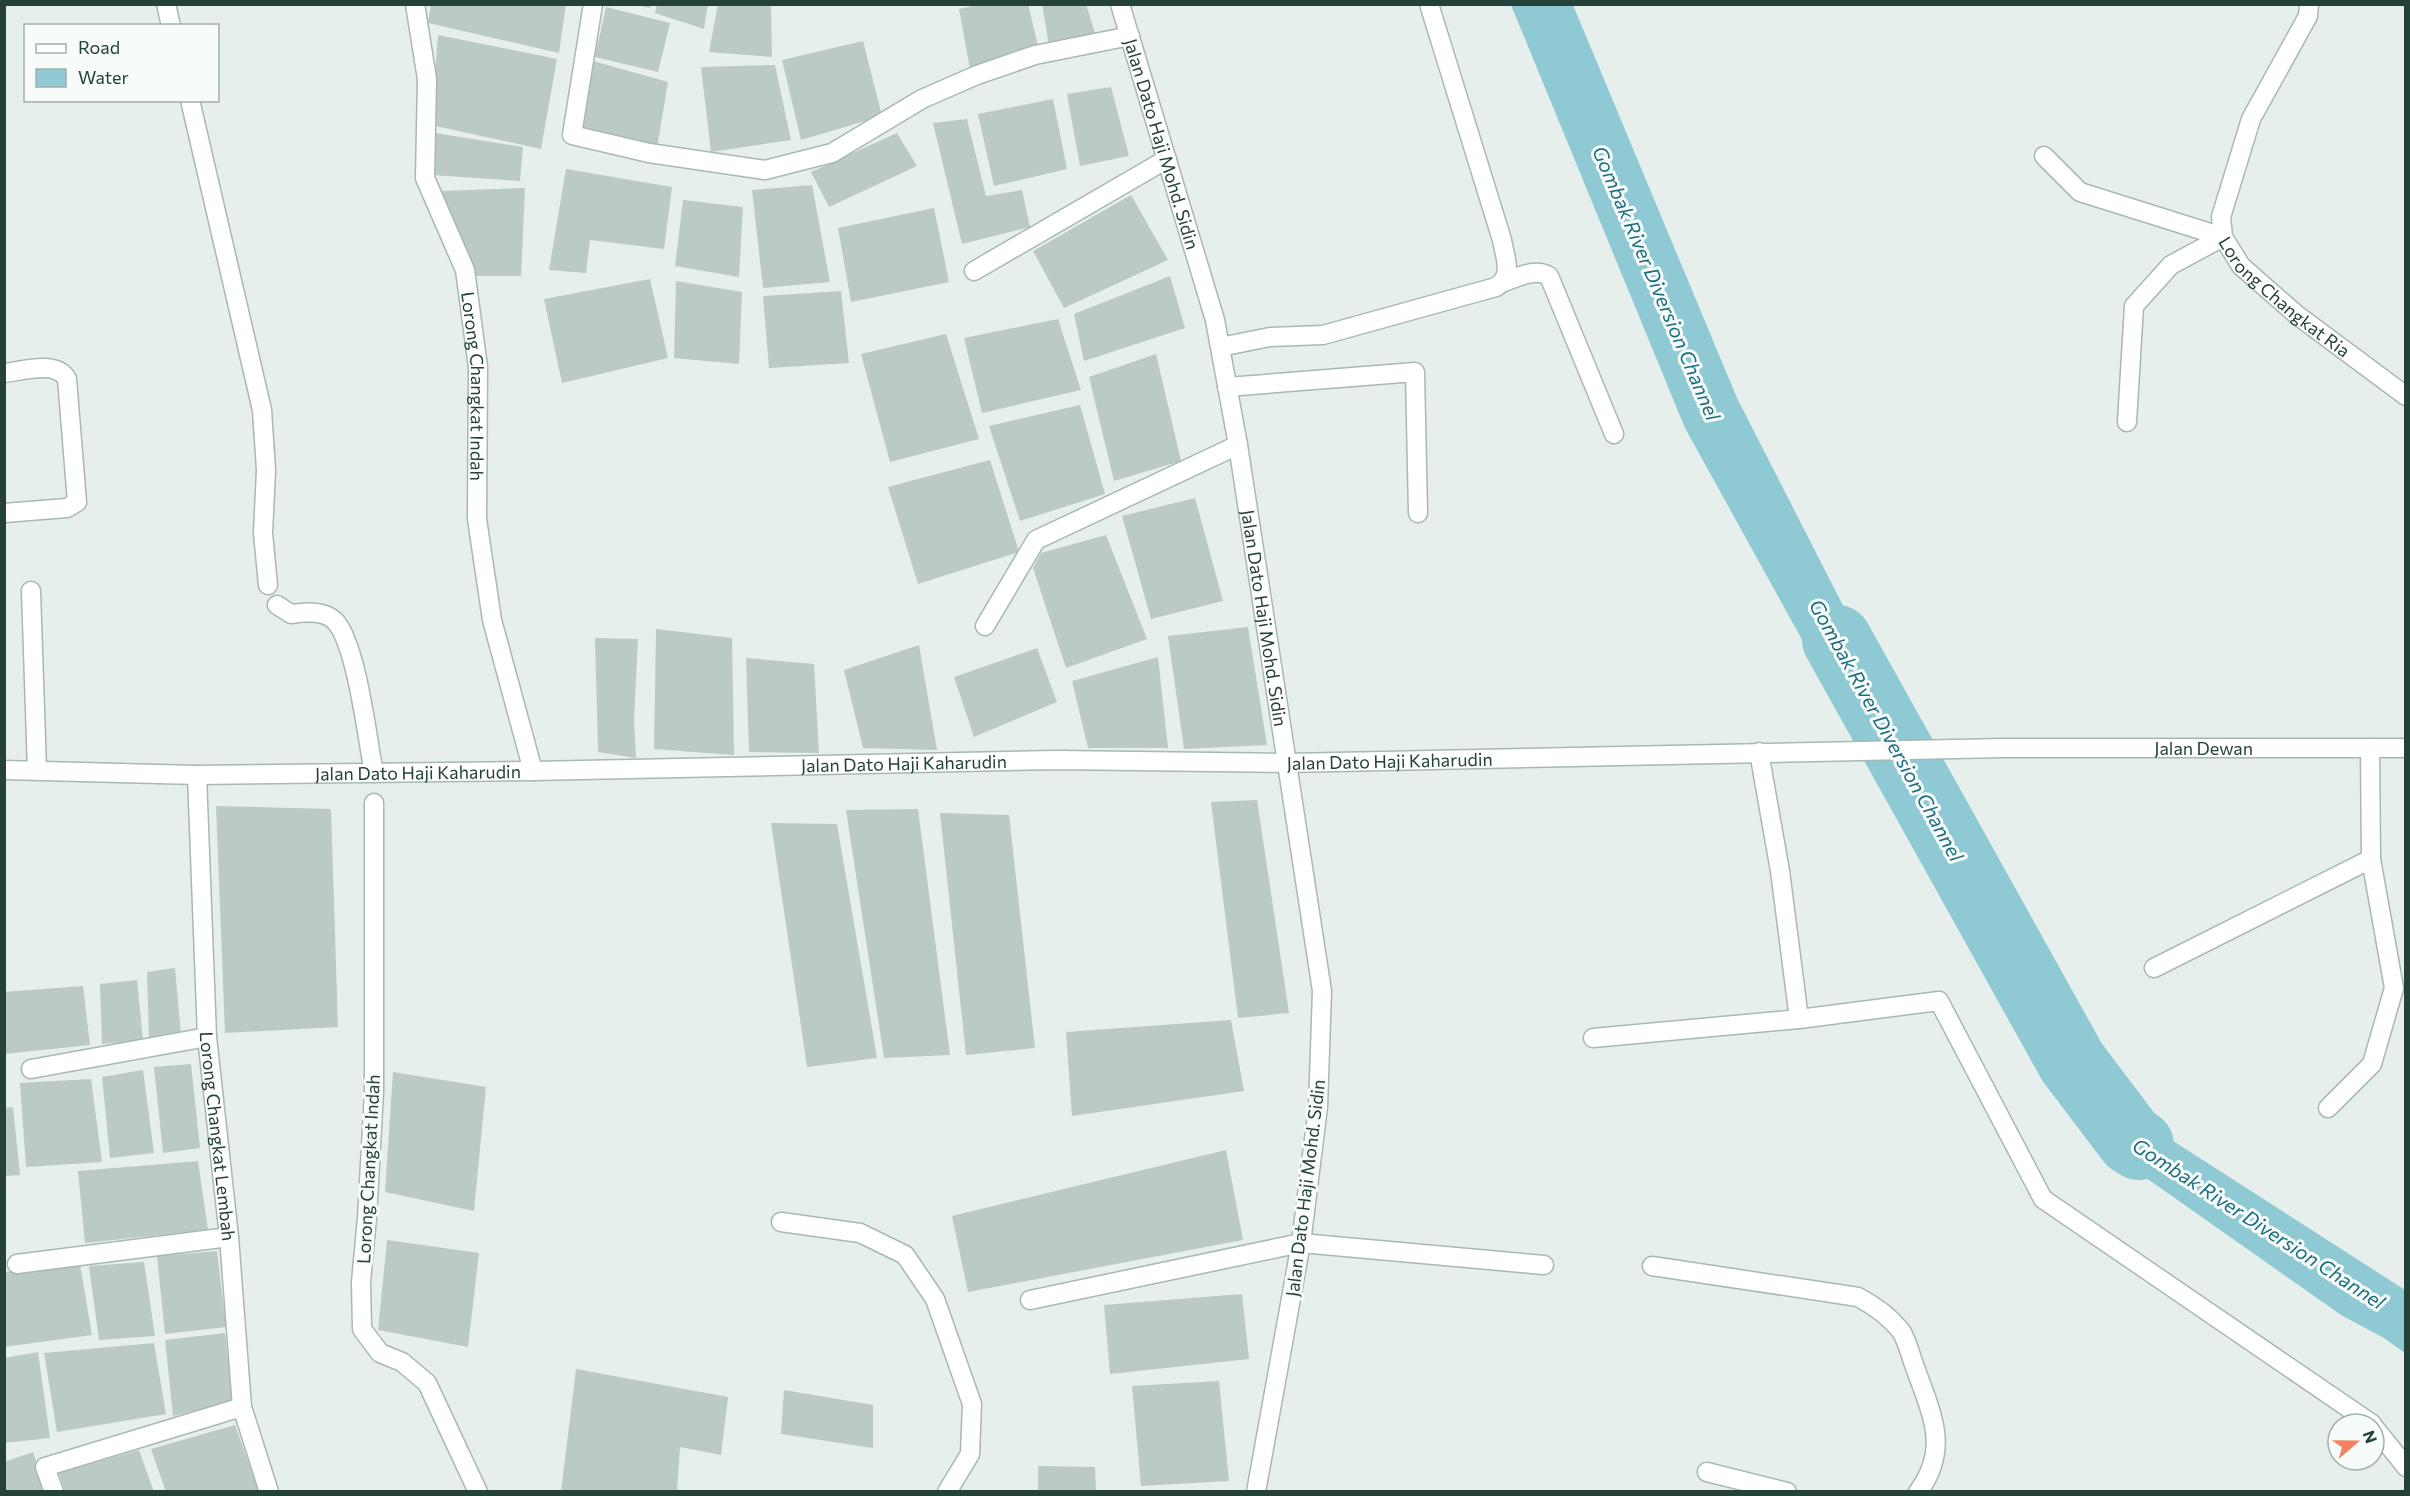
<svg xmlns="http://www.w3.org/2000/svg" width="2410" height="1496" viewBox="0 0 2410 1496" font-family="Commissioner,sans-serif">
  <style>
    .water { fill: #8ec9d4 }
    .lines { fill: none; stroke-linecap: round; stroke-linejoin: round }
    .river { stroke: #8ec9d4; stroke-width: 70 }
    .building { fill: #bbcac4 }
    .service-casing { stroke: #a8b8b2; stroke-width: 21 }
    .minor-casing { stroke: #a8b8b2; stroke-width: 21 }
    .service { stroke: #fff; stroke-width: 18 }
    .minor { stroke: #fff; stroke-width: 18 }
    .labels { text-anchor: middle; dominant-baseline: central; stroke-width: 6; stroke-linejoin: round; paint-order: stroke }
    .street-label { font-size: 18px; fill: #24423a; stroke: #f7fbf9 }
    .water-label { font-size: 20px; font-style: italic; fill: #1c6f80; stroke: #f7fbf9 }
  </style>
  <rect width="100%" height="100%" fill="#e6efeb"/>
  <!-- water -->
  <path class="water" d="M1511 5H1573L1737 398 1903 723 1852 730 1685 428Z
    M2090 1060 2142 1121 2405 1290V1353L2384 1338 2341 1315 2115 1156 2079 1114 2064 1081Z"/>
  <g class="lines">
    <!-- river -->
    <path class="river" d="M1837 640 2072 1062 2131 1140 2139 1145"/>
  </g>
  <!-- building -->
  <path class="building" d="M431 4H566L559 53 428 23Z
    M633 4H651L650 8Z
    M657 4H708L704 29 655 13Z
    M718 4H771L772 57 709 52Z
    M982 4H1028L1038 46 970 69 959 9Z
    M1042 4H1086L1096 36 1049 45Z
    M606 7 670 23 658 72 595 57Z
    M438 35 557 59 541 149 431 125Z
    M863 41 882 116 801 140 782 60Z
    M593 61 668 82 657 148 578 128Z
    M775 65 791 140 711 152 701 67Z
    M1111 87 1129 156 1080 166 1067 94Z
    M1053 99 1067 169 994 186 978 114Z
    M967 119 986 196 1022 190 1030 227 962 244 933 123Z
    M435 133 523 147 520 181 432 175Z
    M897 133 917 166 829 207 811 172Z
    M566 169 672 187 664 249 590 240 586 273 549 270Z
    M812 185 830 282 763 288 752 190Z
    M525 188 521 276H476L441 191Z
    M1131 195 1168 260 1064 308 1033 251Z
    M683 200 743 207 739 277 675 266Z
    M934 208 949 282 851 302 838 228Z
    M1170 276 1185 328 1084 361 1074 314Z
    M650 279 668 358 562 383 544 299Z
    M676 281 742 292 739 364 674 358Z
    M841 291 849 363 769 368 763 296Z
    M1058 319 1081 390 982 413 964 338Z
    M946 334 979 439 890 462 861 354Z
    M1156 354 1181 461 1114 481 1089 377Z
    M1080 405 1105 494 1020 521 989 426Z
    M990 460 1019 552 918 584 888 487Z
    M1195 498 1223 601 1151 619 1122 516Z
    M1106 535 1147 639 1066 668 1033 568 1041 553Z
    M1248 627 1267 745 1184 749 1168 636Z
    M656 629 732 638 734 755 654 749Z
    M595 638 638 639 634 720 636 758 598 752Z
    M919 645 937 750 863 748 844 670Z
    M1037 648 1057 702 974 737 954 677Z
    M1158 657 1168 748H1088L1072 681Z
    M746 658 814 664 819 753 749 752Z
    M1257 800 1289 1013 1238 1018 1211 802Z
    M216 806 331 809 338 1027 225 1033Z
    M918 809 950 1055 884 1058 846 810Z
    M940 813 1009 815 1035 1048 966 1055Z
    M771 823 837 824 877 1058 807 1067Z
    M175 968 181 1034 149 1038 147 972Z
    M137 980 143 1040 102 1044 100 984Z
    M83 986 90 1045 4 1054V992Z
    M1231 1020 1244 1091 1072 1116 1066 1032Z
    M191 1064 200 1148 163 1153 154 1067Z
    M143 1070 154 1153 110 1158 102 1077Z
    M393 1072 486 1087 474 1211 385 1192Z
    M91 1079 102 1162 26 1167 20 1083Z
    M13 1107 20 1175 4 1176V1108Z
    M1226 1150 1243 1240 968 1292 952 1216Z
    M198 1161 208 1230 85 1243 78 1171Z
    M387 1240 479 1253 468 1347 378 1330Z
    M217 1251 226 1327 165 1334 157 1256Z
    M144 1262 155 1336 99 1340 89 1266Z
    M80 1264 92 1335 4 1347V1272Z
    M1242 1294 1249 1359 1110 1374 1104 1305Z
    M225 1333 233 1402 173 1416 165 1340Z
    M154 1343 166 1414 57 1432 44 1353Z
    M38 1352 50 1438 4 1443V1358Z
    M576 1369 728 1397 721 1455 680 1447 677 1492H561Z
    M1219 1381 1229 1481 1141 1486 1132 1386Z
    M784 1390 873 1405V1448L781 1434Z
    M235 1425 259 1492H166L151 1449Z
    M139 1450 154 1492H65L59 1473Z
    M33 1452 47 1492H4V1462Z
    M1038 1466 1095 1467 1096 1492H1038Z"/>
  <g class="lines">
    <!-- service casing -->
    <g class="service-casing">
      <path id="service" d="M2044 156 2080 192 2223 237
        M1227 387 1415 372 1418 513
        M2127 422 2134 306 2171 265 2223 237
        M1759 752 1780 871 1799 1019
        M2328 1108 2372 1064 2394 988 2371 859
        M1030 1300 1301 1243 1544 1265"/>
    </g>
    <!-- minor casing -->
    <g class="minor-casing">
      <g id="minor">
        <path d="M166 4 171 26"/>
        <path id="s1" d="M415 4 427 79 425 178 465 270 478 367 477 519 492 620 533 771"/>
        <path d="M593 4 572 135 649 153 765 170 832 153 922 99 977 75 1035 55 1130 36"/>
        <path id="s2" d="M1120 4 1215 320 1238 445 1322 991 1318 1107 1301 1243 1256 1492"/>
        <path id="s3" d="M2309 4 2308 16 2251 119 2221 217 2223 237 2241 266 2297 315 2406 396"/>
        <path d="M190 100 262 410 266 470 263 533 268 585"/>
        <path d="M974 271 1167 159"/>
        <path d="M1504 282C1518 277 1535 268 1549 276L1614 434"/>
        <path d="M1220 347 1270 337 1323 335 1496 287C1514 276 1505 258 1502 240L1429 4"/>
        <path d="M4 373C23 371 56 360 67 379L77 502 67 508 4 513"/>
        <path d="M31 591 37 770"/>
        <path d="M277 605 291 614C305 612 324 610 335 621 357 645 367 738 374 773"/>
        <path d="M985 626 1036 540 1238 445"/>
        <path id="s4" d="M4 770 197 775 533 771 1057 760 1288 763 2003 748H2406"/>
        <path id="s5" d="M197 775 207 1037 229 1237 242 1407 269 1492"/>
        <path d="M374 803V1092L367 1218 361 1282 362 1329 380 1353 402 1362 427 1383 478 1492"/>
        <path d="M2154 968 2371 859 2370 748"/>
        <path d="M1593 1038 1799 1019 1939 1001 2043 1199 2372 1424"/>
        <path d="M31 1069 207 1037"/>
        <path d="M781 1222 860 1233 905 1255 935 1299 972 1404 970 1454 947 1492"/>
        <path d="M17 1264 229 1237"/>
        <path d="M1652 1266 1858 1297C1875 1306 1889 1316 1901 1331 1908 1342 1911 1358 1916 1370 1932 1415 1950 1449 1918 1492"/>
        <path d="M2374 1427 2406 1467"/>
        <path d="M1707 1472 1787 1492"/>
        <path d="M54 1492 45 1467 242 1407"/>
      </g>
    </g>
    <!-- service -->
    <use href="#service" class="service"/>
    <!-- minor -->
    <use href="#minor" class="minor"/>
  </g>
  <g class="labels">
    <!-- street labels -->
    <g class="street-label">
      <text stroke="none"><textPath href="#s2" startOffset="146">Jalan Dato Haji Mohd. Sidin</textPath></text>
      <text stroke="none"><textPath href="#s3" startOffset="339">Lorong Changkat Ria</textPath></text>
      <text stroke="none"><textPath href="#s1" startOffset="392">Lorong Changkat Indah</textPath></text>
      <text stroke="none"><textPath href="#s2" startOffset="632">Jalan Dato Haji Mohd. Sidin</textPath></text>
      <text stroke="none"><textPath href="#s4" startOffset="2200">Jalan Dewan</textPath></text>
      <text stroke="none"><textPath href="#s4" startOffset="1386">Jalan Dato Haji Kaharudin</textPath></text>
      <text stroke="none"><textPath href="#s4" startOffset="900">Jalan Dato Haji Kaharudin</textPath></text>
      <text stroke="none"><textPath href="#s4" startOffset="414">Jalan Dato Haji Kaharudin</textPath></text>
      <text stroke="none"><textPath href="#s5" startOffset="362">Lorong Changkat Lembah</textPath></text>
      <text transform="translate(368 1169) rotate(-87)">Lorong Changkat Indah</text>
      <text transform="translate(1305 1188) rotate(-83)">Jalan Dato Haji Mohd. Sidin</text>
    </g>
    <!-- water labels -->
    <g class="water-label">
      <text transform="translate(1657 283) rotate(67)">Gombak River Diversion Channel</text>
      <text transform="translate(1887 730) rotate(61)">Gombak River Diversion Channel</text>
      <text transform="translate(2259 1223) rotate(33)">Gombak River Diversion Channel</text>
    </g>
  </g>
  <!-- border -->
  <rect width="2410" height="1496" fill="none" stroke="#24423a" stroke-width="12"/>
  <!-- legend -->
  <rect x="24" y="24" width="195" height="78" fill="#f7fbf9" stroke="#a3b1ad" stroke-width="1.5"/>
  <rect x="36" y="44" width="30" height="9" fill="#ffffff" stroke="#a3b1ad" stroke-width="1.5"/>
  <text x="78" y="54" font-size="18" fill="#24423a">Road</text>
  <rect x="36" y="69" width="30" height="18" fill="#8ec9d4" stroke="#a3b1ad" stroke-width="1.5"/>
  <text x="78" y="84" font-size="18" fill="#24423a">Water</text>
  <!-- north arrow -->
  <g transform="translate(2356 1442) rotate(70)"><circle r="28" fill="#f7fbf9" stroke="#a3b1ad" stroke-width="1.5"/>
  <path d="M0-4.5L10 22L0 15L-10 22Z" fill="#f4845f"/>
  <text y="-9" font-size="16" font-weight="bold" text-anchor="middle" fill="#24423a">N</text>
  </g>
</svg>
